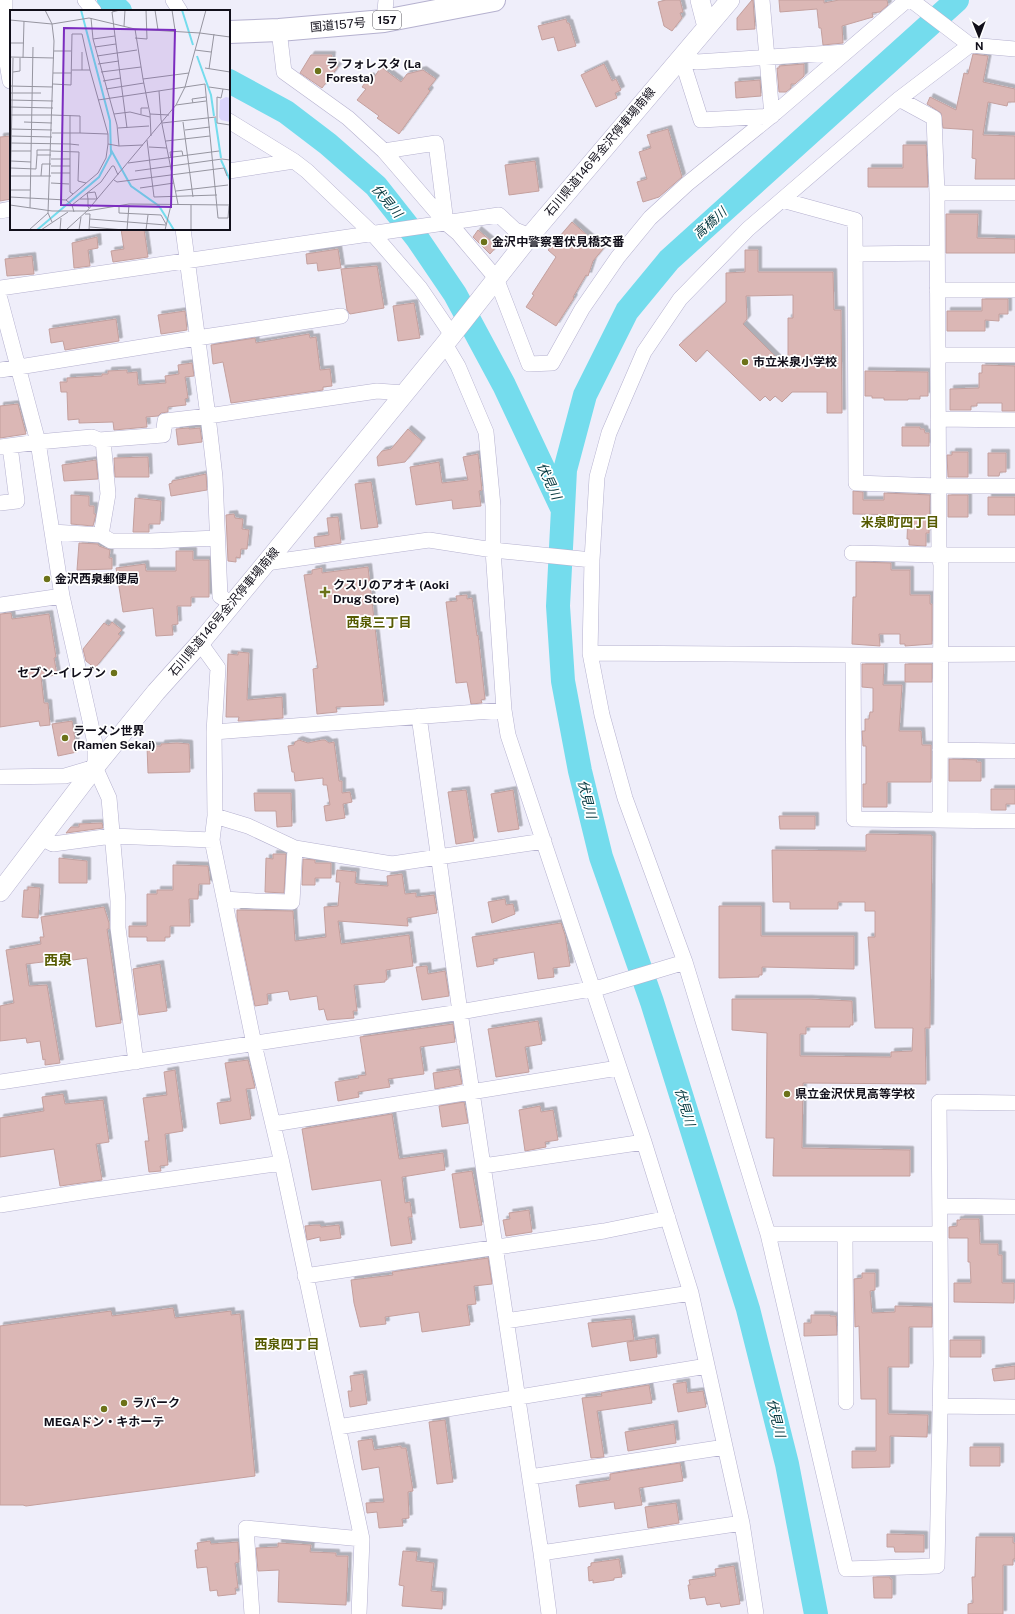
<svg xmlns="http://www.w3.org/2000/svg" width="1015" height="1614" viewBox="0 0 1015 1614" font-family="'Public Sans','Noto Sans JP',sans-serif">
  <style>
    .lines { fill: none; stroke-linecap: round; stroke-linejoin: round }
    .river { stroke: #74dced; stroke-width: 24 }
    .building { fill: #dbb7b5; stroke: #c4a09e; fill-rule: evenodd; filter: url(#shadow) }
    .minor-casing { stroke: #b5b1cf; stroke-width: 16 }
    .major-casing { stroke: #b5b1cf; stroke-width: 20 }
    .highway-casing { stroke: #b5b1cf; stroke-width: 24 }
    .minor { stroke: #fff; stroke-width: 15 }
    .major { stroke: #fff; stroke-width: 19 }
    .highway { stroke: #fff; stroke-width: 22 }
    .poi-dot { fill: #6c7219; stroke: #fff; stroke-width: 1.5 }
    .labels { text-anchor: middle; dominant-baseline: central; stroke-width: 3.5; stroke-linejoin: round; paint-order: stroke }
    .shield { fill: #fff; stroke: #58575f; stroke-width: 1 }
    .shield-label { font-size: 11px; font-weight: bold; fill: #110f1a }
    .street-label { font-size: 12px; fill: #110f1a; stroke: #fff }
    .poi-label { font-size: 12px; font-weight: bold; fill: #110f1a; stroke: #fff; text-anchor: start }
    .water-label { font-size: 13px; font-style: italic; fill: #04383f; stroke: #fff }
    .neighbourhood-label { font-size: 13px; font-weight: bold; fill: #565b02; stroke: #fff }
    .quarter-label { font-size: 14px; font-weight: bold; fill: #565b02; stroke: #fff }
    .inset-river { fill: none; stroke: #74dced; stroke-width: 2 }
    .inset-road { fill: none; stroke: #9695a0; stroke-width: 1 }
    .view { fill: #7b2cbf; fill-opacity: 0.15; stroke: #7b2cbf; stroke-width: 2 }
    .inset-edge { fill: none; stroke: #110f1a; stroke-width: 2 }
  </style>
  <defs>
    <filter id="shadow"><feDropShadow dx="3.5" dy="-3.5" stdDeviation="0" flood-color="#0004"/></filter>
  </defs>
  <rect width="100%" height="100%" fill="#efeefa"/>
  <g class="lines">
    <!-- river -->
    <path class="river" d="M109 0 120 11
      M229 81 286 112 328 144 376 186 417 238 455 294 504 385 562 508
      M816 1614 787 1464 748 1309 652 1002 601 857 580 771 563 681 558 606 565 470 585 395 627 311 669 260 957 0"/>
  </g>
  <!-- building -->
  <path class="building" d="M666 0H680L683 12 680 13 682 18 672 31 664 26 658 2Z
    M752 0H753L755 29 737 30V18Z
    M779 0H824V3L839 0H887L888 5 880 12 872 13 873 17 842 26 843 43 823 45 821 28H819L817 9 780 12Z
    M566 19 567 23H569L576 46 558 51 554 37 542 40 538 26Z
    M973 54 988 56 983 82 1015 89V102H1008L1007 106 988 102 983 135 1015 136V179H975L976 159 972 158 973 130 943 128 941 113 927 104 930 97 956 110 964 73 968 74Z
    M311 55H332L331 63 338 67 322 88 300 73Z
    M604 64 612 81 616 79 621 90 615 93 617 98 596 107 581 75Z
    M804 64V76L795 84H791V88L786 92H779L777 68H779V66Z
    M381 67 401 82 407 74 423 70 436 79 428 89 430 91 399 134 377 118 379 116 357 100 366 89 362 87 370 76 373 79Z
    M760 80 761 96 736 98 735 82Z
    M668 129 682 177 659 197 643 202 637 182 647 179 639 152 651 148 647 135Z
    M11 136V199L0 201V137Z
    M903 145H926L928 187H868V168H903Z
    M535 161 539 191 509 195 505 165Z
    M946 214H978L977 238 1015 239V253H946Z
    M572 222 603 249 593 261 588 276 586 275 573 297 574 298 556 326 526 307 534 295 532 294 556 257 548 250Z
    M121 229H144L148 257 113 262 111 251 124 249Z
    M478 230 497 246 490 254 473 237Z
    M97 237 98 248 88 250 90 266 74 268 72 243Z
    M338 249 341 268 318 271 317 263 307 264 306 254Z
    M745 250H758V272H833L834 310H841L842 413H827V392H792L782 402 775 396 770 401 765 396 760 401 707 350 696 362 679 345 726 302V273L745 272ZM793 295V318H788V369L743 324 747 319 746 296Z
    M32 256 34 274 7 276 5 259Z
    M377 266 384 308 350 314 347 310 341 269Z
    M982 299H1008V314H999V321L985 320V331H947V311H982Z
    M414 303 420 338 398 341 393 306Z
    M185 311 187 330 161 334 158 315Z
    M116 319 119 341 65 350 63 341 51 343 49 329Z
    M309 334 310 338 316 337 320 370 330 369 332 386 323 387V390L231 403 223 362 213 364 211 345 255 338 256 343Z
    M192 363 194 376 185 377 188 398 185 399 186 405 168 407V412L161 413 158 416 146 417 147 427 114 430 113 422 79 423V419L68 420 67 392H61L60 382H67V378L102 376V374H108V371L127 370V373L137 372 138 385 166 383 165 376 179 374 178 365Z
    M982 365 1015 366V411H1002V403H977V406H971V410H950V389L979 388V373H982Z
    M865 371 928 372V396H920V399H908V400H884V398H872V396H865Z
    M18 404 26 434 0 438V406Z
    M902 427H920V429H924L925 433H929V446H902Z
    M189 428V429L200 428 202 442 178 445 176 429Z
    M408 429 422 441 405 462 378 466 377 457 382 451 391 449Z
    M952 452H968V477H948L947 455H952Z
    M988 453H1006V472H1000L999 476H988Z
    M478 454 482 490 479 491 481 506 453 509 452 500 416 505 410 467 439 462 442 483 468 480 463 457Z
    M148 457 149 477H115L114 458Z
    M96 460 98 479 64 481 62 465Z
    M206 474 207 490 171 496 169 484 172 483V481Z
    M371 482 378 527 361 529 355 484Z
    M853 491 863 492V500H884V493L930 495 929 533H926V546L909 545V539H907L908 515 853 514Z
    M71 495 89 496V506H94V514H96L93 526 71 524Z
    M948 495H968V517H948Z
    M988 497H1015V515H988Z
    M135 498 161 501 160 524H149V532H133Z
    M234 514 235 518 243 519 242 529 249 530 247 549H241L240 558 236 557V562L228 561 226 515Z
    M338 517 341 543 315 547 314 537 329 535 327 518Z
    M79 543 98 544 99 546 110 550 109 558H112V569L77 570Z
    M176 551H193V560H209V597H191V606H177L178 624 172 625 173 635 156 636 153 608 123 612 116 568 145 564 146 571H176Z
    M856 562 891 563V570H910V595H930V604H932V644L905 646V644H900V634H879L880 646 852 644 853 597H856Z
    M368 567 384 705 336 707 337 712 317 714 313 669 318 668 304 575 312 574V570L322 568V573Z
    M467 595V599L472 598 477 636 478 635 485 699 481 700 482 703 471 704 467 682 456 683 446 602 457 601 456 596Z
    M11 613 12 619 49 614 56 657 54 658 57 675 41 677 44 703H48L50 725 40 726 39 721 0 727V614Z
    M112 622 122 630 118 634 121 636 95 668 86 661 83 649 104 623 109 626Z
    M238 652 249 653 247 700 282 697 283 718 243 721H238L239 717H226L228 654 238 655Z
    M862 664H884L883 685H902L899 731H921L922 745H931V782H887V807H863V784H866V746H863L862 731H865V719H869L870 712H873V688L862 687Z
    M905 664H932V682H905Z
    M72 721 77 752 58 756 52 724Z
    M299 740 308 743 322 740H325L329 743 334 742 339 781H342V793L350 792 352 802 343 804 345 818 326 821 324 806 330 805 327 785H323V778L295 781 294 772H292L288 746 294 745 295 742Z
    M177 743 189 744 190 772 148 773 147 746H161V744Z
    M949 759 977 760 976 762H981V781H949Z
    M991 789H1015V804H1006V810H991Z
    M466 790 474 841 456 844 448 792Z
    M513 790 519 829 498 832 491 794Z
    M254 793H291L292 826 277 827 276 811H255Z
    M779 816H815V829H780Z
    M102 823 103 828 66 833 71 827H79V824Z
    M868 834 931 835 932 837 930 1028H925L926 1084 803 1083 802 1148 910 1150V1176H773L774 1138H766L767 1033 732 1030V999H809L852 1001 853 1025H850V1027H806V1034H800V1056L891 1057V1052L912 1051 913 1028H875L868 937H875V911H865V902H838V909H790V902H773L772 850 866 851V835Z
    M273 854H286L284 893 265 892 266 858 273 859Z
    M59 858 87 861V883H59Z
    M303 859 315 860V863H331V878H315V885H302Z
    M173 865 208 866 210 884H199L198 899H189L190 926H170V937H165V941H147V937H129V926H147V894H157V890H173Z
    M337 870 356 872 355 883 358 884 388 886 387 876 402 874 405 894 416 893V897L434 895 437 913 407 918 408 926 338 921 341 944 409 935 413 966 386 970 387 980H385V982L354 985 357 1011H353L354 1018 327 1020 324 1009 319 1010 317 996 290 1000 288 991 267 994 268 1004 255 1006 237 918V910L293 911 295 941 326 937 324 907 338 906 340 882H336Z
    M28 887 40 888 38 918 22 917 24 890H28Z
    M505 899 506 905 513 904 515 914 492 923 488 902Z
    M719 906H761V936H854V969L762 967V975H759V977L719 978Z
    M104 907 109 923V929H107L121 1023 96 1027 87 958 52 963 51 961 26 964 29 986 47 985 60 1063 45 1065V1059L43 1060 40 1041 27 1043 26 1038 0 1041V1006L14 1003 6 950 41 944 40 937H44L41 917Z
    M561 923 565 935 570 966 553 968 554 977 538 979 534 952 493 959 494 964 477 967 472 937Z
    M160 964 167 1011 139 1015 133 969Z
    M427 966 428 974 445 971 449 996 422 1000 416 967Z
    M538 1021 542 1044 525 1047 529 1072 496 1077 488 1029Z
    M453 1024 455 1042 420 1047 424 1074 388 1079 390 1087 358 1092 359 1097 338 1101 335 1082 359 1078 358 1076 366 1075 360 1037Z
    M248 1060 255 1088 246 1089 251 1119 220 1124 217 1103 231 1101 225 1063Z
    M459 1069 462 1084 435 1089 433 1073Z
    M175 1070 183 1131 165 1134 168 1165 160 1166 161 1171 149 1172 145 1141H149L143 1098 167 1095 164 1072Z
    M63 1094 65 1104 103 1100 109 1142 96 1144 102 1180 60 1186 54 1149 0 1157V1118L44 1111 42 1097Z
    M464 1102 468 1123 442 1127 439 1106Z
    M540 1106 541 1112 553 1110 558 1140 545 1142 546 1147 525 1151 519 1110Z
    M392 1114 399 1159 443 1153 445 1170 402 1177 405 1203 410 1202 412 1217H408L412 1243 391 1246 381 1180 312 1190 302 1129Z
    M472 1171 482 1225 460 1228 452 1174Z
    M529 1210 532 1232 506 1236 503 1220 510 1219 509 1213Z
    M961 1219H979L980 1244H998V1255H1002V1283H1014V1303L954 1302V1283H971L970 1262H968V1238H949V1227L957 1226V1220H960Z
    M315 1225H320L321 1227 339 1225 341 1238 320 1241V1237L307 1240 305 1226Z
    M488 1258 492 1284 474 1286 476 1304 467 1305 470 1325 422 1332 419 1312 385 1317 386 1324 360 1327 354 1303 351 1280 393 1275 392 1272Z
    M862 1273H875V1290L870 1291 872 1313 895 1312V1306L932 1307V1327H909V1367H888V1414L928 1415 927 1437 890 1436V1467L852 1468V1451H876V1399H861L859 1326 855 1327 854 1279 862 1278Z
    M173 1308 175 1318 231 1311V1315L240 1314 255 1476 26 1506 23 1505H0V1326L111 1311 112 1316Z
    M811 1315H830V1316H836L837 1335 804 1336V1323H811Z
    M631 1319 634 1340 592 1347 588 1323Z
    M655 1338 657 1357 630 1361 627 1342Z
    M950 1340H981V1357H950Z
    M1015 1366V1379L994 1381 992 1369Z
    M363 1374 367 1404 350 1407 348 1391H352L350 1376Z
    M686 1382 687 1393 703 1391 706 1407 678 1412 673 1384Z
    M649 1385 652 1403 597 1411 604 1457 591 1458 582 1398 602 1396 601 1393Z
    M445 1420 453 1482 437 1484 429 1422Z
    M674 1424 676 1443 628 1451 625 1432Z
    M372 1439 374 1450 401 1446V1448H406L413 1491 408 1492 409 1518 402 1519 403 1526 379 1528 377 1512 367 1513 366 1503 384 1502 379 1467 362 1470 358 1441Z
    M970 1447H1000V1466H970Z
    M680 1463 683 1481 639 1488 642 1505 615 1509 614 1502 579 1507 576 1485 610 1480V1474Z
    M676 1503 679 1523 648 1528 645 1507Z
    M887 1534 924 1535V1552H895L894 1547H887Z
    M976 1537H1013V1543H1015V1559H1013V1565H1003V1614H968V1604L973 1603 972 1577H975Z
    M210 1541 211 1544 238 1542 239 1562 235 1563 238 1588H235L236 1594 218 1596 217 1590 210 1591 207 1567 197 1568 195 1550H198L197 1543Z
    M278 1543 311 1545 310 1552 336 1553V1556H348L346 1605 278 1602 279 1570 258 1571 256 1548 278 1547Z
    M403 1551 417 1552 416 1561 434 1563 431 1591 443 1592 442 1609 402 1606 404 1586 399 1585Z
    M619 1559 622 1577 614 1578V1580L593 1583V1580L589 1581 588 1567 591 1566V1563Z
    M734 1566 740 1604 721 1607 720 1603 707 1605 705 1597 690 1599 688 1585H690L689 1580 716 1576 715 1569Z
    M873 1577H890V1579H892V1598H874Z"/>
  <g class="lines">
    <!-- minor casing -->
    <g class="minor-casing">
      <path id="minor" d="M5 0V51L10 81
        M85 0 94 11
        M173 0 180 11
        M911 0 970 45 1015 49
        M384 21 386 0
        M279 30 284 72 348 118 384 151 446 223 458 233 496 278 529 364 552 363 582 309 618 257 650 218 687 184 775 113 907 0
        M681 57 701 120 772 116 762 0
        M681 57 697 62 846 52
        M899 99 934 118 937 193 939 555H1015
        M229 121 294 161 307 171 373 234 420 288 452 335
        M384 151 436 143 446 223
        M229 171 294 161
        M937 193H1015
        M782 200 855 220 856 483 938 486H1015
        M0 211 11 209
        M183 229 208 416 215 477 220 596 232 604
        M856 254 937 253
        M0 288 499 215 515 230 530 236
        M937 290H1015
        M0 299 38 442 62 596 95 743V767L109 798 118 901V928L136 1062
        M938 355H1015
        M0 370 197 338 341 316
        M938 419 1015 420
        M0 447 38 442 92 437 99 440 163 435 165 421 208 416 377 391 404 393
        M0 503 17 501 10 446
        M52 532 101 535 111 541H150L217 538
        M101 535 108 494 103 440
        M852 553 939 555 941 565 940 820
        M592 560 590 653 853 655 854 819 1015 821
        M266 563 429 540 493 550V506L486 432 458 366 445 344
        M0 605 62 596
        M200 643 218 668 214 732 215 816 212 840 254 1044 282 1163
        M590 653 602 715 625 798 685 962 768 1234H940
        M853 655 1015 654
        M419 716 460 1012 541 1553
        M214 732 504 710
        M940 750 1012 751
        M0 777 65 776 95 767
        M215 816 248 826 295 848 392 864 544 841
        M41 838 53 844 112 836 212 840
        M224 899 255 901 292 902 295 848
        M0 1082 460 1012 602 987 685 962
        M273 1124 618 1068
        M483 1166 644 1142
        M0 1205 88 1191 282 1163 362 1539 359 1614
        M940 1206 1015 1207
        M768 1234 846 1569 937 1566 941 1364 939 1102 1015 1103
        M845 1234 846 1402
        M305 1276 604 1231 668 1218
        M506 1321 691 1293
        M940 1406 1015 1407
        M338 1427 707 1366
        M530 1477 725 1447
        M742 1523 691 1293 644 1142 508 735 504 710 493 550 592 560 597 477 609 433 644 352 680 299 748 229 899 99 970 45
        M252 1614 246 1528 362 1539
        M549 1614 541 1553 742 1523 756 1614"/>
    </g>
    <!-- major casing -->
    <g class="major-casing">
      <path id="major" d="M700 0 707 27
        M0 892 95 767 156 692 200 643 266 563 445 344 530 236 730 0"/>
    </g>
    <!-- highway casing -->
    <g class="highway-casing">
      <path id="highway" d="M0 29H11
        M229 32 279 30 384 21 494 0"/>
    </g>
    <!-- minor -->
    <use href="#minor" class="minor"/>
    <!-- major -->
    <use href="#major" class="major"/>
    <!-- highway -->
    <use href="#highway" class="highway"/>
  </g>
  <!-- markers -->
  <g class="poi-dot">
    <circle cx="318" cy="71" r="4"/>
    <circle cx="484" cy="242" r="4"/>
    <circle cx="745" cy="362" r="4"/>
    <circle cx="47" cy="579" r="4"/>
    <path d="M323 586h4v4h4v4h-4v4h-4v-4h-4v-4h4z"/>
    <circle cx="114" cy="673" r="4"/>
    <circle cx="65" cy="738" r="4"/>
    <circle cx="787" cy="1094" r="4"/>
    <circle cx="124" cy="1403" r="4"/>
    <circle cx="104" cy="1409" r="4"/>
  </g>
  <g class="labels">
    <!-- shield labels -->
    <rect class="shield" x="373" y="11" width="28" height="18" rx="3"/>
    <g class="shield-label">
      <text x="387" y="20">157</text>
    </g>
    <!-- street labels -->
    <g class="street-label">
      <text transform="translate(338 25) rotate(-5)">国道157号</text>
      <text transform="translate(600 152) rotate(-50)">石川県道146号金沢停車場南線</text>
      <text transform="translate(224 612) rotate(-50)">石川県道146号金沢停車場南線</text>
    </g>
    <!-- poi labels -->
    <g class="poi-label">
      <text x="326" y="64">ラ フォレスタ (La<tspan x="326" dy="14">Foresta)</tspan></text>
      <text x="492" y="242">金沢中警察署伏見橋交番</text>
      <text x="753" y="362">市立米泉小学校</text>
      <text x="55" y="579">金沢西泉郵便局</text>
      <text x="333" y="585">クスリのアオキ (Aoki<tspan x="333" dy="14">Drug Store)</tspan></text>
      <text x="106" y="673" text-anchor="end">セブン-イレブン</text>
      <text x="73" y="731">ラーメン世界<tspan x="73" dy="14">(Ramen Sekai)</tspan></text>
      <text x="795" y="1094">県立金沢伏見高等学校</text>
      <text x="132" y="1403">ラパーク</text>
      <text x="104" y="1422" text-anchor="middle">MEGAドン・キホーテ</text>
    </g>
    <!-- water labels -->
    <g class="water-label">
      <text transform="translate(387 201) rotate(50)">伏見川</text>
      <text transform="translate(710 223) rotate(-42)">高橋川</text>
      <text transform="translate(549 481) rotate(65)">伏見川</text>
      <text transform="translate(587 799) rotate(76)">伏見川</text>
      <text transform="translate(685 1107) rotate(73)">伏見川</text>
      <text transform="translate(776 1418) rotate(76)">伏見川</text>
    </g>
    <!-- neighbourhood labels -->
    <g class="neighbourhood-label">
      <text x="900" y="522">米泉町四丁目</text>
      <text x="379" y="622">西泉三丁目</text>
      <text x="287" y="1344">西泉四丁目</text>
    </g>
    <!-- quarter labels -->
    <g class="quarter-label">
      <text x="58" y="960">西泉</text>
    </g>
  </g>
  <!-- overview -->
  <g transform="translate(10 10)">
    <rect width="220" height="220" fill="#efeefa"/>
    <path d="M216 87 220 88V112L211 110 209 107 210 90Z" fill="#dad4fd"/>
    <path class="inset-river" d="M172 0 183 35M187 46 201 85 204 106M205 108 211 148M101 140 121 176 149 196 164 220M211 150 220 170M27 220 89 167 101 144 100 111 71 0"/>
    <path class="inset-road" d="M35 0 42 14 44 31 38 203 42 212M145 0 148 20M162 0 165 20M81 8 83 29 105 26 102 2 110 0M0 10 42 14 79 8 125 19 190 23M114 16 115 0M125 19 133 69 179 63M190 23 220 27M105 26 117 118M125 28 137 29 136 0M0 33H14M85 37 106 34M185 40 201 42M44 41H61M87 46 127 40M0 47 44 48M13 48 14 11M88 54 109 51M195 58 220 62M199 59 204 24M62 60H80L98 124M72 60V42M3 62 10 61V48M91 62 131 57M43 63H61M133 69 140 104 141 126M93 71 111 68M43 74 61 75 62 24H72L80 60M0 76 43 77M199 77 220 80M96 79 134 73M213 79 211 88 207 87V113L220 115M149 81 151 109 168 194M0 83H31M0 90 43 91M88 90 195 74 208 208H218L219 196M183 93 182 89 196 87M166 95 196 91M0 97 43 98M104 104 120 102 140 107M131 104V98H138M140 104 159 105M0 105H42M42 105 70 106V123L98 124V134M60 105V134L69 135M14 112 42 113M173 112 183 187M152 113 206 107M108 118 139 116M0 119 42 120M175 120 200 117M42 123H70M0 126 42 127M137 130 144 187 207 185M156 131 200 126M1 133 60 134V182L63 184M109 136 133 135M139 137 157 138M1 141H21M41 141 69 142 68 171 76 173M41 145H27V140H41M161 148 160 142 172 141 173 146M41 149H60M1 151 21 152M118 153 209 141M41 156H60M1 158 26 159 27 145M125 161 212 149 220 150M41 163H60M0 166H41M31 166 32 154H41M104 170 107 172 214 158 217 166M41 173 59 174M130 178 164 173M0 180H20M166 181 218 175M0 187 56 190 62 195 64 202M0 189 3 48M70 189H87L85 182 77 183 78 189V197L79 198M56 190 88 163 96 148 98 134 109 136 107 115 83 29M0 195 42 201H77L166 95 175 77 196 0M62 195 91 172 102 156H104L108 165M109 196V203L151 205 156 214M20 198 23 37M75 204H80L79 220M80 209 156 215M80 217 114 220M19 220 38 203M31 220 58 202M50 220 51 208M56 220 77 201 119 194 220 195M69 220 71 207M117 220 119 195M136 220 138 205M155 220 161 195M181 220V195"/>
    <path class="view" d="M54 18 165 20 161 197 51 195Z"/>
    <rect width="220" height="220" class="inset-edge"/>
  </g>
  <!-- north arrow -->
  <g transform="translate(979 36) rotate(179)" stroke="#ffffff" stroke-width="3" paint-order="stroke">
  <path d="M0-3L7 15L0 10L-7 15Z" fill="#110f1a"/>
  <text y="-6" font-size="11" font-weight="bold" text-anchor="middle" fill="#110f1a">N</text>
  </g>
</svg>
